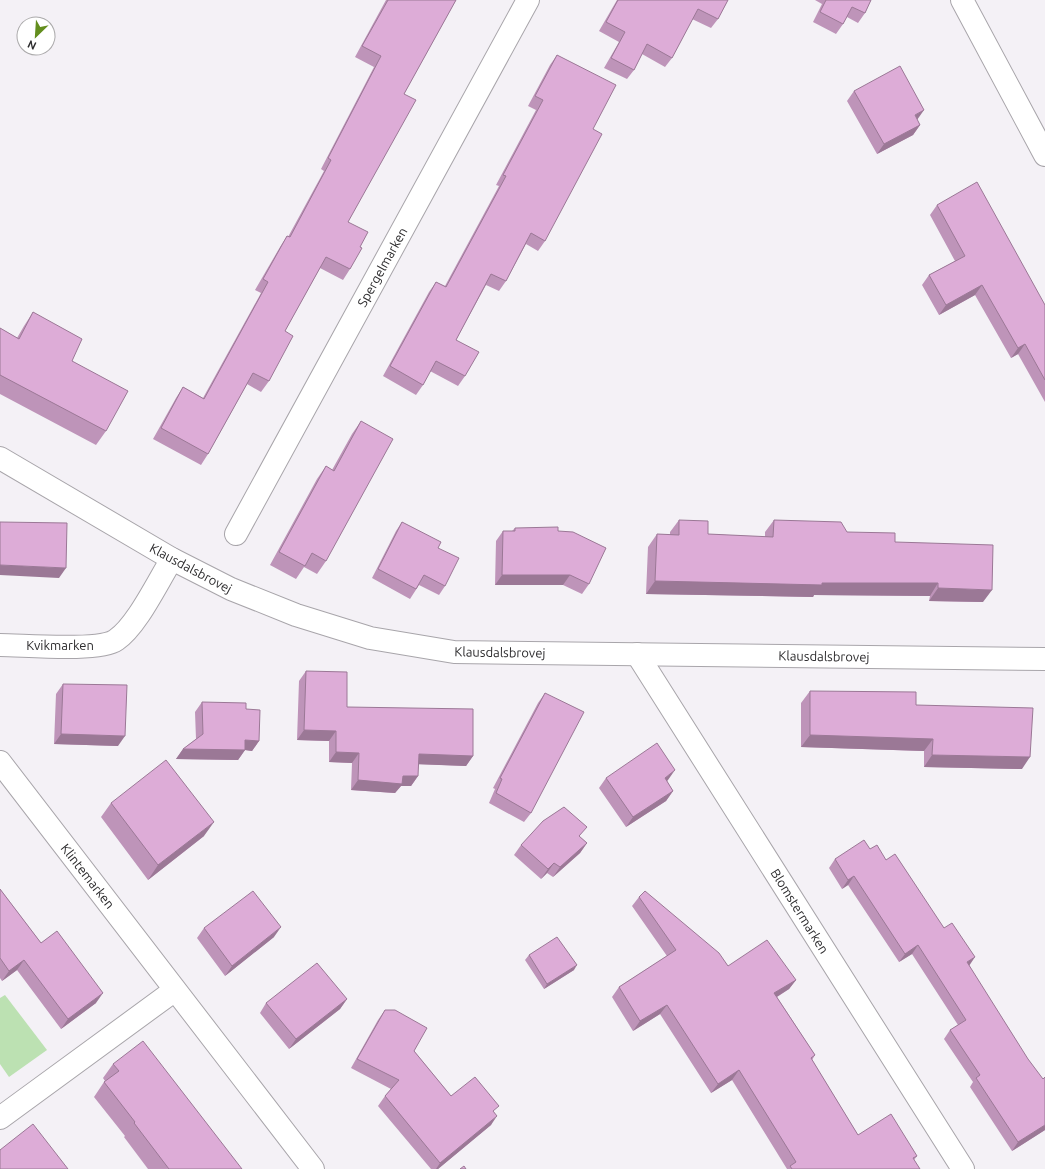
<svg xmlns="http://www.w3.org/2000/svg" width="1045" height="1169" viewBox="0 0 1045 1169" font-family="Ubuntu,sans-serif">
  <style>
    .green { fill: #bce1b2 }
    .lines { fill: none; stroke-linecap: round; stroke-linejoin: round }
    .street-casing { stroke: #a8a5aa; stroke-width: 24 }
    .secondary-casing { stroke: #a8a5aa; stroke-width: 24 }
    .street { stroke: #fff; stroke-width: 22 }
    .secondary { stroke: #fff; stroke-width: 22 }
    .wall { fill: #be94b9 }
    .shaded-wall { fill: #9b7896 }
    .building { fill: #ddacd7; stroke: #9b7896 }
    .labels { text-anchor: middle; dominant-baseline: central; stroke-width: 3; stroke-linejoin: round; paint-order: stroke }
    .street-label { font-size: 13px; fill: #2c2b2d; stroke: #fff }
  </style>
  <rect width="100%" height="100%" fill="#f4f1f6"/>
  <!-- green -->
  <path class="green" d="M5 995 47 1050 9 1077 0 1064V998Z"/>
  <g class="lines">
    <!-- street casing -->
    <g class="street-casing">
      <path id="street" d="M236 534 528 0
        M0 645C24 645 99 652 116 640 137 626 158 581 172 559
        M637 654 963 1169
        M0 762 313 1169
        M0 1118 175 990"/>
    </g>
    <!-- secondary casing -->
    <g class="secondary-casing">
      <path id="secondary" d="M962 0 1045 155
        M0 458 172 559 231 589 296 615 370 638 454 652 1045 659"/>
    </g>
    <!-- street -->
    <use href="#street" class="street"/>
    <!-- secondary -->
    <use href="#secondary" class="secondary"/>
  </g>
  <!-- wall -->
  <path class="wall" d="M386 0H456L404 94 348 222 360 247 350 269 343 280 320 268 285 331 269 381 261 392 247 384 208 454 201 465 153 439 176 398 183 387 203 398 261 293 255 290 280 247 287 236 288 237 324 171 321 169 374 67 355 57Z
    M617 0H728L718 19 711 28 692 19 672 58 665 67 642 54 634 70 627 79 604 68 619 42 599 31Z
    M815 0H871L865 13 858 23 847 17 843 24 836 34 813 22 822 4Z
    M557 55 593 129 545 241 538 251 526 244 506 281 499 291 486 285 456 340 465 376 458 386 430 371 423 385 416 395 383 376 429 292 436 282 445 286 499 186 496 185 536 110 528 106 550 65Z
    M854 91 917 120 920 125 913 135 877 154 847 101Z
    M937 205 1045 305V402L1018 354 1011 358 975 295 939 315 922 285 929 275 955 261 930 215Z
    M33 312 72 361 106 431 96 445 0 394V328L17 338 24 326Z
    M361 421 326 561 317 574 304 567 296 579 270 565 317 479 326 466 332 470 352 434Z
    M679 520 708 534 765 537V532L774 520 847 532 895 542 983 602 929 601 930 596 814 595 813 597 646 594 648 547 657 534 670 535V532Z
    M402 522 438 548 445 586 439 595 419 585 410 599 372 578 396 531Z
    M515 528 558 531 589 584 582 594 563 585H495L496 541 503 531H512Z
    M306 671 347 707 473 756 466 766 418 764V776L411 786H401L395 793 351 790 352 763 329 762V741L297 740 299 681Z
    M63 684 118 746 54 744 56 694Z
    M810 691 916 705 1022 769 924 767V751L801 747V703Z
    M545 693 531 813 524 822 489 803 495 789 493 788 538 703Z
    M202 702 246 709 259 741 252 751 245 750 238 760 176 759 183 749 196 739 195 712Z
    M606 778 668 780 667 781 673 791 666 801 626 827 599 788Z
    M111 803 204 836 148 880 101 817Z
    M580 837 587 843 580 853 553 877 547 873 541 879 514 855 521 845Z
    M870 849 886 860 944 928 969 965 1045 1130 1012 1151 970 1087 973 1082 944 1039 950 1030 958 1025 912 954 899 962 848 885 842 889 829 868 835 859Z
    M0 889 41 943 96 1003 61 1029 17 970 2 981 0 978Z
    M639 897 728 966 796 980 789 989 777 997 815 1055 812 1060 858 1135 917 1156 914 1160 920 1169H787L732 1080 711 1093 660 1014 633 1031 612 997 619 987 667 956 632 906Z
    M204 928 274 937 225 976 197 938Z
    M529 955 574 970 544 989 525 960Z
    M347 999 340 1009 289 1049 260 1013 266 1003Z
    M385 1010 414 1051 451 1096 495 1113 491 1125 438 1169H431L378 1106 385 1096 391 1089 351 1068 378 1020Z
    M113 1064 242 1169H148L124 1137 125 1136 94 1097 104 1082 105 1081 103 1078Z"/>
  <!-- shaded-wall -->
  <path class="shaded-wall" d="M924 110 917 120 915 115Z
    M920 125 913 135 877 154 884 144Z
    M982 285 975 295 939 315 946 305Z
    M1025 344 1018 354 1011 358 1018 348Z
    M0 565 66 568 59 578 0 575Z
    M502 575H570L563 585H495Z
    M655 581 822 583H938L930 596 814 595 813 597 646 594Z
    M938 588 992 590 983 602 929 601Z
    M304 730 336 731 329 741 297 740Z
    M61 734 125 736 118 746 54 744Z
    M810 735 933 739 924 751 801 747Z
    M245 740 259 741 252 751 245 750 238 760 176 759 183 749Z
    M336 752 359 753 352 763 329 762Z
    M419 754 473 756 466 766 412 764Z
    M932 755 1030 757 1022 769 924 767Z
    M675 770 668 780 658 788 665 778Z
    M403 776H418L411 786H401L395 793 351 790 358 780Z
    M673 791 666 801 626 827 633 817Z
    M214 822 204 836 148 880 158 865Z
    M587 843 580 853 553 877 560 867Z
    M554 863 547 873 541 879 548 869Z
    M854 876 848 885 842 889 848 880Z
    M281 927 274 937 225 976 232 966Z
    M918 945 912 954 899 962 905 954Z
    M975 957 969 966 967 962Z
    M24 960 17 970 2 981 9 971Z
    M577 965 574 970 544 989 547 984Z
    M796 980 789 989 767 1003 774 993Z
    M103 993 96 1003 61 1029 68 1019Z
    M347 999 340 1009 289 1049 296 1039Z
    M667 1005 660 1014 633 1031 640 1021Z
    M739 1070 732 1080 711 1093 718 1084Z
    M497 1116 491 1125 438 1169H436L440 1163Z
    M1045 1125V1130L1012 1151 1018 1142Z"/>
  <!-- building -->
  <path class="building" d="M388 0H456L404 94 416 100 348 222 368 232 360 247 362 248 350 269 326 257 285 331 293 336 269 381 253 373 208 454 161 428 183 387 204 399 268 282 263 279 287 236 290 237 331 160 328 158 381 56 362 46Z
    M618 0H728L718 19 698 9 672 58 647 44 634 70 611 58 625 32 606 22Z
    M826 0H871L865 13 852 7 843 24 820 12Z
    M557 55 616 85 593 129 602 134 545 241 531 233 506 281 491 274 456 340 479 352 465 376 436 361 423 385 390 366 436 282 446 287 506 176 503 175 543 100 535 96Z
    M900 66 924 110 915 115 920 125 884 144 854 91Z
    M977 182 1045 305V380L1025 344 1018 348 982 285 946 305 929 275 965 256 937 205Z
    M33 312 82 339 72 361 128 391 106 431 0 375V328L19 339Z
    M361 421 393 439 326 561 312 553 305 566 279 552 326 466 334 471Z
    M679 520 708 521V534L773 537 774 520 841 522 847 532 895 533V542L993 545 992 590 938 588V583H822V585L655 581 657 534 679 535Z
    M0 522 67 523 66 568 0 565Z
    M402 522 441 542 438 548 459 558 445 586 424 575 416 589 378 569Z
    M558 527V531L573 532 606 548 589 584 570 575H502L503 531H515V528Z
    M306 671 347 672V707L473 709V756L419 754 418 776H403L402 784 358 780 359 753 336 752V731L304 730Z
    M63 684 127 685 125 736 61 734Z
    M810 691 916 692V705L1033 708 1030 757 932 755 933 739 810 735Z
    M545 693 584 712 531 813 496 793 502 779 500 778Z
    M202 702 246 703V709L260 710 259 741 245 740V750L183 749 203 734Z
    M657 743 675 770 665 778 673 791 633 817 606 778Z
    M166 760 214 822 158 865 111 803Z
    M564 807 587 827 579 836 587 843 560 867 554 863 548 869 521 845 543 821Z
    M864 840 870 849 877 845 886 860 895 854 944 928 952 923 975 957 967 962 1028 1059 1043 1079 1045 1077V1125L1018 1142 976 1078 980 1075 950 1030 966 1020 918 945 905 954 854 876 848 880 835 859Z
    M0 889 41 943 57 931 103 993 68 1019 24 960 9 971 0 958Z
    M253 891 281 927 232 966 204 928Z
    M645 891 719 953 728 966 767 940 796 980 774 993 815 1055 811 1058 858 1135 891 1114 917 1156 913 1158 920 1169H792L790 1166 796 1162 739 1070 718 1084 667 1005 640 1021 619 987 676 950 639 897Z
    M557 937 577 965 547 984 529 955Z
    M317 963 347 999 296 1039 266 1003Z
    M385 1010H395L427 1028 414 1051 451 1096 475 1077 499 1106 493 1111 497 1116 440 1163 385 1096 399 1080 357 1059Z
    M143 1041 242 1169H169L134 1123 135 1122 104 1082 119 1071 113 1064Z
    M33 1124 68 1169H0V1150Z
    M464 1166 466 1169H460Z"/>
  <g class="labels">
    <!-- street labels -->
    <g class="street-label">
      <text transform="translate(382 267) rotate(-61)">Spergelmarken</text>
      <text transform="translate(191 568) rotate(28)">Klausdalsbrovej</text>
      <text x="60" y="645">Kvikmarken</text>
      <text transform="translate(500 652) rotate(1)">Klausdalsbrovej</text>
      <text transform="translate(824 656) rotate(1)">Klausdalsbrovej</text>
      <text transform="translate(88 876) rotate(52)">Klintemarken</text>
      <text transform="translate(800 911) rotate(58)">Blomstermarken</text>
    </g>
  </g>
  <!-- north arrow -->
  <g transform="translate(36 36) rotate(205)"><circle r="19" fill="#ffffff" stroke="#abaaab"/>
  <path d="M0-3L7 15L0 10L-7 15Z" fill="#638e1e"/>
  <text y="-6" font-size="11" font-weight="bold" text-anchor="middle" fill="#2c2b2d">N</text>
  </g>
</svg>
